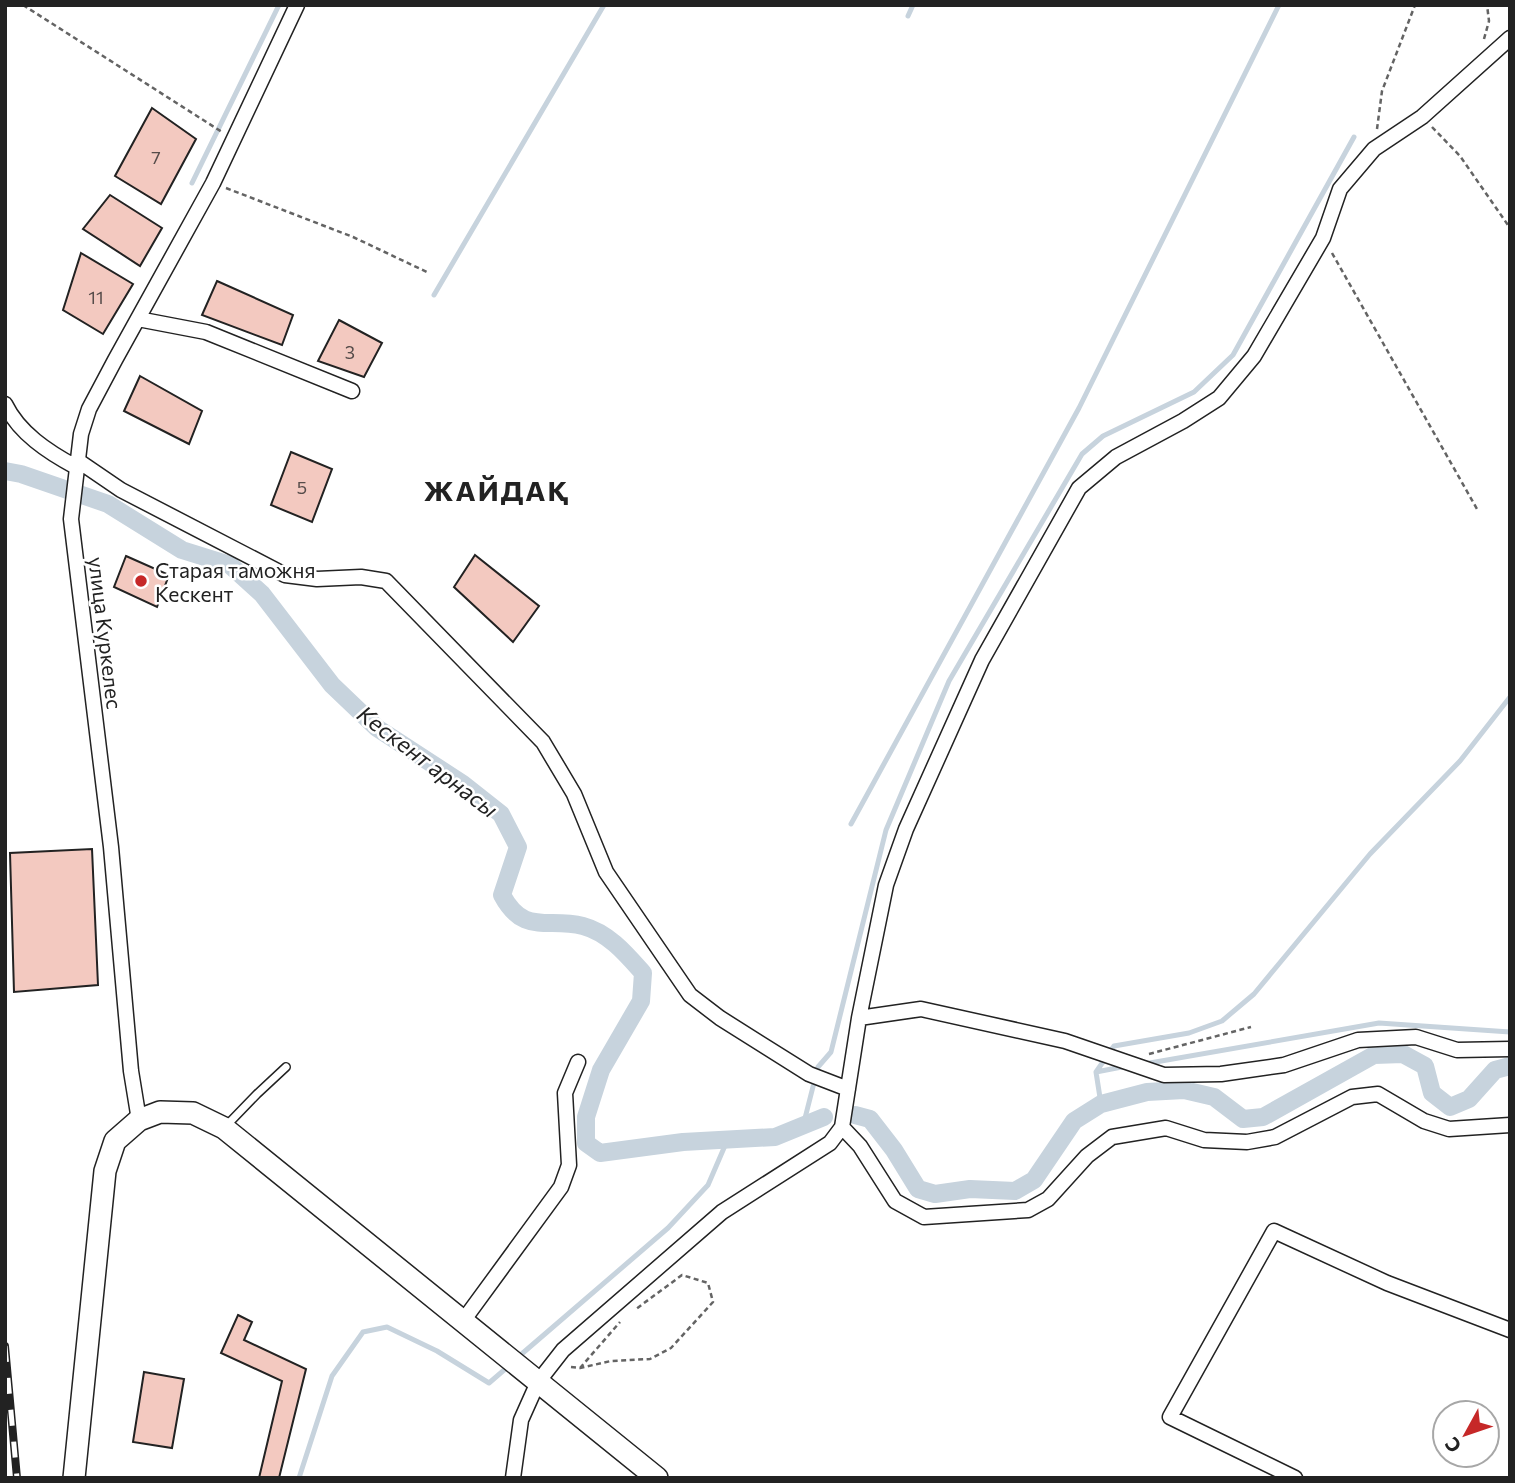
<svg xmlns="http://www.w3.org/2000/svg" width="1515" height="1483" viewBox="0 0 1515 1483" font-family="Commissioner,sans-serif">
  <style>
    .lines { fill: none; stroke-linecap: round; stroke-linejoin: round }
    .stream { stroke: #c7d3dd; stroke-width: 5 }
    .canal { stroke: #c7d3dd; stroke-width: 18 }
    .building { fill: #f3c9c0; stroke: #222; stroke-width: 2 }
    .lane-casing { stroke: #222; stroke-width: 10 }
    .street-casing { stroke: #222; stroke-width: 17 }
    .secondary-casing { stroke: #222; stroke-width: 24 }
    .path { stroke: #646464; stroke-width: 2.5; stroke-dasharray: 5 3.5; stroke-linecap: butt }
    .lane { stroke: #fff; stroke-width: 7 }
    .street { stroke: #fff; stroke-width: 14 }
    .secondary { stroke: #fff; stroke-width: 21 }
    .rail-casing { stroke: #222; stroke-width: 8 }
    .rail { stroke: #fff; stroke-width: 5; stroke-dasharray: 16; stroke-linecap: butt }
    .poi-dot { fill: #c62828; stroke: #fff; stroke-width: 2.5 }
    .labels { text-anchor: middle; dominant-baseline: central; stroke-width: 5; stroke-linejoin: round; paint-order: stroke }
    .number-label { font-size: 18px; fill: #564c4a }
    .poi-label { font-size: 21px; fill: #222; stroke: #fff; text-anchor: start }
    .street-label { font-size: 21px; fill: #222; stroke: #fff }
    .water-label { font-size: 23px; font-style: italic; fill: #222; stroke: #fff }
    .district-label { font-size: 28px; font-weight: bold; letter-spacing: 2px; fill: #222; stroke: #fff }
  </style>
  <rect width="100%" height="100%" fill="#fff"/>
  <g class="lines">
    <!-- stream -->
    <path class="stream" d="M908 16 913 5
      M192 183 279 5
      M434 295 604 5
      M851 824 1079 408 1279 5
      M1144 1064 1379 1023 1510 1032
      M1096 1072 1127 1066
      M1101 1104 1096 1072 1114 1046 1189 1033 1222 1021 1254 994 1370 854 1460 761 1510 697
      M803 1126 818 1067 831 1052 886 830 949 681 1082 454 1103 436 1194 392 1233 355 1354 137
      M517 1358 668 1228 708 1185 727 1141
      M299 1478 332 1376 363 1332 387 1327 437 1351 489 1383 510 1365"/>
    <!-- canal -->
    <path class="canal" d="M5 471 21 474 108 504 182 550 230 565 262 594 332 685 377 728 463 784 501 814 518 847 502 895C524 936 547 917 583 926 609 933 627 955 643 973L641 1001 601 1070 586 1117V1143L600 1153 683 1142 775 1137 824 1117
      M855 1115 870 1119 894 1150 918 1189 935 1194 970 1189 1015 1191 1034 1180 1074 1121 1101 1104 1147 1092 1184 1090 1214 1097 1243 1119 1263 1117 1374 1055 1403 1054 1425 1066 1432 1093 1450 1107 1469 1099 1495 1070 1510 1066"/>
  </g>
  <!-- building -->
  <path class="building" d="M152 108 196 139 161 204 115 176Z
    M110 195 162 228 140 266 83 229Z
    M81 253 133 284 103 334 63 310Z
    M217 281 293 315 282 345 202 315Z
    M339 320 382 343 364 377 318 361Z
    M140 376 202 411 189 444 124 411Z
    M291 452 332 469 312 522 271 505Z
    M475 555 539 606 513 642 454 587Z
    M126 556 169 575 157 607 114 587Z
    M92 849 98 985 14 992 10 853Z
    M238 1315 252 1322 244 1340 306 1369 279 1478H259L282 1381 221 1353Z
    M144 1372 184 1379 172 1448 133 1442Z"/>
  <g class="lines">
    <!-- lane casing -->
    <g class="lane-casing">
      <path id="lane" d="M227 1125 257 1094 286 1067"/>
    </g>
    <!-- street casing -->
    <g class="street-casing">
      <path id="street" d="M138 319 206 332 352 391
        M5 404C19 433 48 452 76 467
        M77 460 121 490 285 575 317 579 361 577 386 581 543 742 574 794 606 872 690 995 720 1018 809 1074 848 1089
        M859 1018 921 1009 1065 1041 1164 1075 1221 1074 1284 1065 1358 1040 1416 1037 1457 1050 1510 1049
        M139 1120 131 1071 111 847 71 519 81 434 89 409 115 360 213 183 297 5
        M842 1127 860 1146 895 1201 924 1217 1028 1210 1048 1199 1087 1156 1112 1137 1166 1128 1204 1140 1247 1142 1275 1137 1352 1097 1378 1094 1424 1121 1449 1129 1510 1125
        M463 1321 561 1187 569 1165 565 1093 578 1062
        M513 1478 521 1420 538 1382 563 1350 722 1212 830 1143 842 1127 859 1018 886 885 906 829 982 660 1079 488 1116 457 1183 421 1219 398 1254 356 1323 238 1340 189 1374 149 1422 117 1510 38
        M1295 1478 1170 1417 1274 1231 1387 1283 1510 1330"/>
    </g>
    <!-- secondary casing -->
    <g class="secondary-casing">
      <path id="secondary" d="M74 1478 105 1171 115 1141 139 1120 160 1112 193 1113 224 1128 657 1478"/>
    </g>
    <!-- path -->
    <path class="path" d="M23 5 222 132
      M1484 39 1489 21 1487 5
      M1432 127 1460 156 1510 228
      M1377 129 1382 91 1415 5
      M226 188 353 237 429 273
      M1332 253 1477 509
      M1149 1054 1251 1027
      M571 1367 580 1368 611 1361 650 1359 671 1348 713 1302 708 1283 682 1275 636 1309
      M580 1368 620 1322"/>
    <!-- lane -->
    <use href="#lane" class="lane"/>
    <!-- street -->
    <use href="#street" class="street"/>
    <!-- secondary -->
    <use href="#secondary" class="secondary"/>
    <!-- rail casing -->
    <g class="rail-casing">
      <path id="rail" d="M5 1346 17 1478"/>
    </g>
    <!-- rail -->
    <use href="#rail" class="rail"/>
  </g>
  <!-- markers -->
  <circle class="poi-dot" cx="141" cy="581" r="7"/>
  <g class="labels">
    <!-- number labels -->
    <g class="number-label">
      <text x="156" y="157">7</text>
      <text x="96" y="297">11</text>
      <text x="350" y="352">3</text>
      <text x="302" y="487">5</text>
    </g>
    <!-- poi labels -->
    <g class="poi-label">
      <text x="155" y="569">Старая таможня<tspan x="155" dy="24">Кескент</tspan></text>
    </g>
    <!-- street labels -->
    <g class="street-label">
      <text transform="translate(106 633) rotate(83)">улица Куркелес</text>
    </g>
    <!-- water labels -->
    <g class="water-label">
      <text transform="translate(428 761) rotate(37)">Кескент арнасы</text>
    </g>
    <!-- district labels -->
    <g class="district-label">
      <text x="497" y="490">ЖАЙДАҚ</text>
    </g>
  </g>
  <!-- border -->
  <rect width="1515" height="1483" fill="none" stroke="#222222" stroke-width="14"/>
  <!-- north arrow -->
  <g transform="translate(1466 1434) rotate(230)"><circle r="33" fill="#ffffff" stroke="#a7a7a7" stroke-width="2"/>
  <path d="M0-5L12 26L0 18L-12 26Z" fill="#c62828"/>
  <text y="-10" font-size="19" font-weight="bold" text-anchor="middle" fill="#222222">С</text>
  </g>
</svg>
